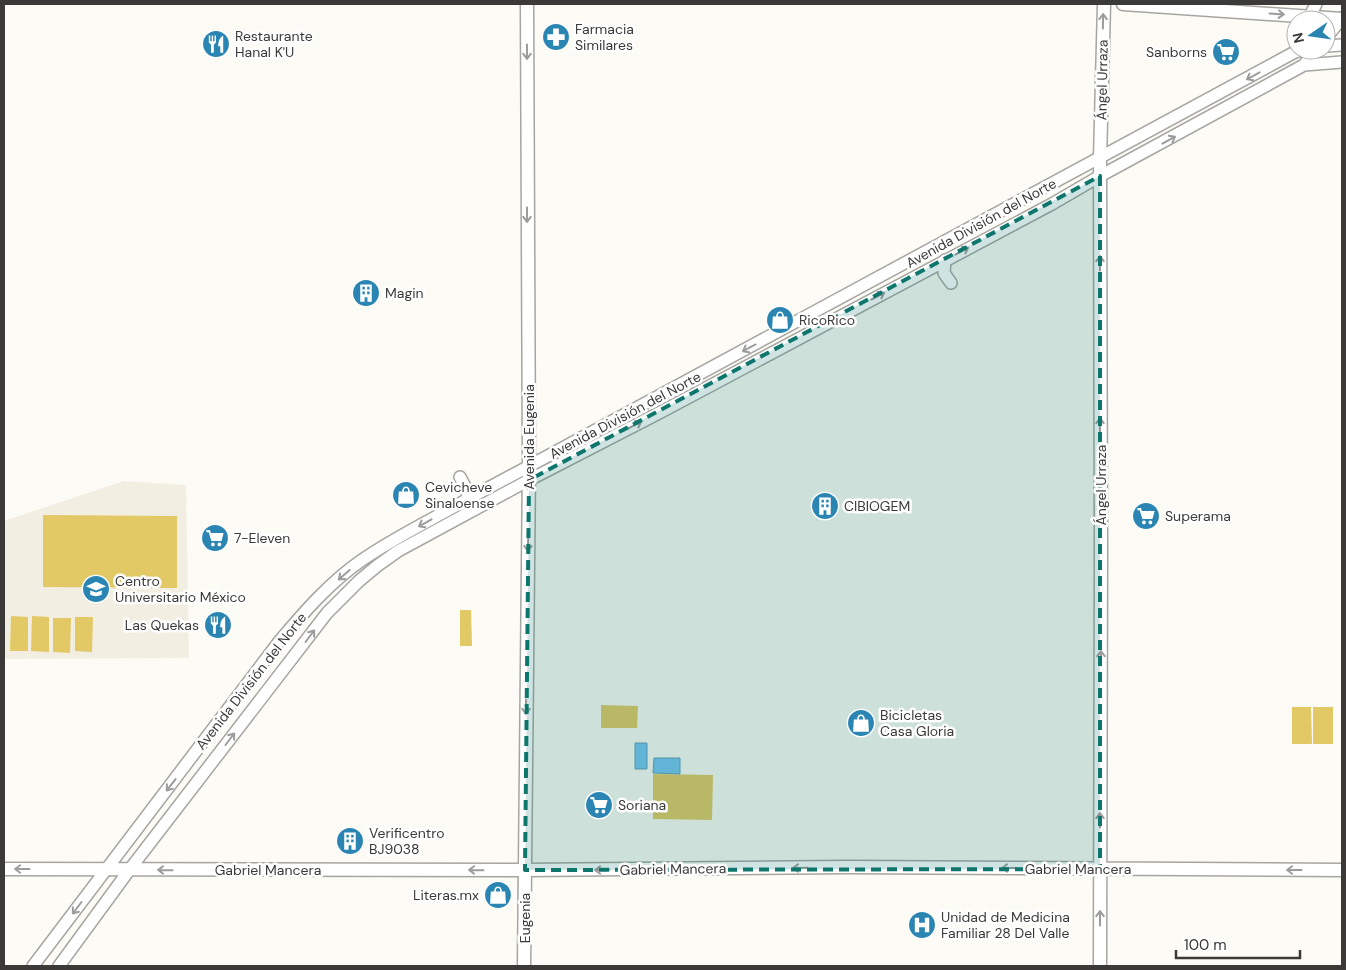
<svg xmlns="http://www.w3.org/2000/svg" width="1346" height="970" viewBox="0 0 1346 970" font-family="'DM Sans',sans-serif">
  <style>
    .built { fill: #f2eee2 }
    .green { fill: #e3c866 }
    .water { fill: #77c5f2; stroke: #659bba }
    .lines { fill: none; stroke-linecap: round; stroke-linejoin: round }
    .secondary-casing { stroke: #a7a5a0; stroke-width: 14 }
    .primary-casing { stroke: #a7a5a0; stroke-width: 15 }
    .secondary { stroke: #fff; stroke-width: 11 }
    .primary { stroke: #fff; stroke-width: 12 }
    .oneway { stroke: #9d9c9c }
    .marked { fill: #0f766e; fill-opacity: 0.2; stroke: #0f766e; stroke-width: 4; stroke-dasharray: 10 6; stroke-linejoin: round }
    .labels { text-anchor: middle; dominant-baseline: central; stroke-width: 5; stroke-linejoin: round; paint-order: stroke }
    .poi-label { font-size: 14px; fill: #3b3a38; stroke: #fff; text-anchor: start }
    .street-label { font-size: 14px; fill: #3b3a38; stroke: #fff }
  </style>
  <rect width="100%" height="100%" fill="#fdfbf5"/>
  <!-- built -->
  <path class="built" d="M124 481 186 485 189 658 4 659V521Z"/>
  <!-- green -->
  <path class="green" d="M43 515 177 516V588L43 587Z
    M460 610H471L472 646H460Z
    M11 616 28 617V651H10Z
    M32 616 49 617V652L31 651Z
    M75 617H93L92 652 75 651Z
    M53 618H71L70 653 53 652Z
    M601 705 638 706 637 728H601Z
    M1292 707H1311L1312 744H1292Z
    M1313 707H1333V744H1313Z
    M653 774 713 775 712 820 653 819Z"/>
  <!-- water -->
  <path class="water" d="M635 743H647V769H635Z
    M654 758H680V774L653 773Z"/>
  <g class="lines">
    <!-- secondary casing -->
    <g class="secondary-casing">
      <path id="secondary" d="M1308 20 1316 4
        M1326 38 1342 18
        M1326 46 1342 45
        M1304 65 1342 62
        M945 260 944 273 951 283
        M460 477 467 490 468 499
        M33 966 278 643C303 613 330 582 362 560 395 537 433 519 468 499L1295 52 1304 50
        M59 966 130 869 327 613 359 581 377 566 398 551 529 480 659 413 1052 204 1100 176 1293 71 1304 65 1316 50"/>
    </g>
    <!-- primary casing -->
    <g class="primary-casing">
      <path id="primary" d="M1123 4 1342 19
        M4 869 525 870 849 867 1342 870
        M524 966 529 466 527 4
        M1100 966 1101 551 1100 159 1104 4"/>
    </g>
    <!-- secondary -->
    <use href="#secondary" class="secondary"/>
    <!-- primary -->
    <use href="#primary" class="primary"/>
  </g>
  <!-- one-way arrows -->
  <defs><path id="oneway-shaft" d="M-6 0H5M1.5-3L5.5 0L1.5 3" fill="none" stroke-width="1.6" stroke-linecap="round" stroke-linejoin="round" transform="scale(1.25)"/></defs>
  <g class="oneway">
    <use href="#oneway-shaft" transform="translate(1277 14) rotate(4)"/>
    <use href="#oneway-shaft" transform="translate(1103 21) rotate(-89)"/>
    <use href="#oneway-shaft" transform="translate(527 52) rotate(90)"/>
    <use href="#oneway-shaft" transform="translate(1253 76) rotate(151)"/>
    <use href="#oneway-shaft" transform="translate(1169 140) rotate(-29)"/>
    <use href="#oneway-shaft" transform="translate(527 215) rotate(90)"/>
    <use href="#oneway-shaft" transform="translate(962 251) rotate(-28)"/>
    <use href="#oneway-shaft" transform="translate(1100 263) rotate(-90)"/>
    <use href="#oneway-shaft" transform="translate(878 296) rotate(-28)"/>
    <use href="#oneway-shaft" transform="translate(749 348) rotate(152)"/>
    <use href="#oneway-shaft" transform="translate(635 425) rotate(-27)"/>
    <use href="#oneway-shaft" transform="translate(1100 425) rotate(-90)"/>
    <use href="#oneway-shaft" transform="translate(425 523) rotate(151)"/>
    <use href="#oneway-shaft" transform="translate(528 544) rotate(91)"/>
    <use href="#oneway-shaft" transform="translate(344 575) rotate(139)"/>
    <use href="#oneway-shaft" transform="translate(310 636) rotate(-53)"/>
    <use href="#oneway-shaft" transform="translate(1101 658) rotate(-90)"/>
    <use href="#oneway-shaft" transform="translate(526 707) rotate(90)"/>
    <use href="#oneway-shaft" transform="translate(230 739) rotate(-53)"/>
    <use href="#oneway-shaft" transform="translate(171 785) rotate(128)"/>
    <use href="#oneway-shaft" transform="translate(1100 820) rotate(-90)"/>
    <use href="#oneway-shaft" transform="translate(800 868) rotate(179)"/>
    <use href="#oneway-shaft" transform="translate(1009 868) rotate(-180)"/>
    <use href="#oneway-shaft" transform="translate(22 869) rotate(180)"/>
    <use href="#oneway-shaft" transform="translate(165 870) rotate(-179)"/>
    <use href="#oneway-shaft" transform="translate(476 870) rotate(-179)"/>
    <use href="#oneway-shaft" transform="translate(602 870) rotate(179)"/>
    <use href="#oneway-shaft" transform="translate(1294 870) rotate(-180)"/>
    <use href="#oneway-shaft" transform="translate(77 908) rotate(127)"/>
    <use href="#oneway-shaft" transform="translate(1100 918) rotate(-90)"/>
  </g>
  <!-- marked area -->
  <path class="marked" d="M1100 176V869L525 870 529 480Z"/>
  <!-- icons -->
  <defs>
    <g id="pharmacy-disc" transform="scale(1.4375)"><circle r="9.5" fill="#2a85b2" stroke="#fff"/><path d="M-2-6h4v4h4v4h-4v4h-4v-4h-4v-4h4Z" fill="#fff"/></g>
    <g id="restaurant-disc" transform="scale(1.4375)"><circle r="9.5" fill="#2a85b2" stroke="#fff"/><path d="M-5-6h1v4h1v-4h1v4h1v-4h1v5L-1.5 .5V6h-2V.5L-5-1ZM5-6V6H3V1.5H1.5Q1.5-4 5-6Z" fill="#fff"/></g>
    <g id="supermarket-disc" transform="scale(1.4375)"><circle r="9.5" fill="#2a85b2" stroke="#fff"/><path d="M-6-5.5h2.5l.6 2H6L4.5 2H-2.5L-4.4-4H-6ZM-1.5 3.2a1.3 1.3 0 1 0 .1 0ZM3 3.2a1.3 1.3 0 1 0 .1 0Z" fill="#fff"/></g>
    <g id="building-disc" transform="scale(1.4375)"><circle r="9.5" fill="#2a85b2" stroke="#fff"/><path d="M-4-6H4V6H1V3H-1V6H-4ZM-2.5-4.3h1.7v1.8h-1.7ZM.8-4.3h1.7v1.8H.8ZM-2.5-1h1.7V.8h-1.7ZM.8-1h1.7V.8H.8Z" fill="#fff"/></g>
    <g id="shop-disc" transform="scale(1.4375)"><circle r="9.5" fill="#2a85b2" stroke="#fff"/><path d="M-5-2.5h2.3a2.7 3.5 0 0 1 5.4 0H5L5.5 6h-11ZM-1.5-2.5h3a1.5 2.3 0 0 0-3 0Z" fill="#fff"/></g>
    <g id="school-disc" transform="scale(1.4375)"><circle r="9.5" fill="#2a85b2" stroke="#fff"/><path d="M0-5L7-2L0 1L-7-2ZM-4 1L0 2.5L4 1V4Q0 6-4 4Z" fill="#fff"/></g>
    <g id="hospital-disc" transform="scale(1.4375)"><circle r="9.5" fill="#2a85b2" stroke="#fff"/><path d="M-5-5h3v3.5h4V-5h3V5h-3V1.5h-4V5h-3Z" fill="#fff"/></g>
  </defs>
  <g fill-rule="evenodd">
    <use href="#pharmacy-disc" x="556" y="37"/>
    <use href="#restaurant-disc" x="216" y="44"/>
    <use href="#supermarket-disc" x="1226" y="52"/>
    <use href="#building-disc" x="366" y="293"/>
    <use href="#shop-disc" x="780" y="320"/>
    <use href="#shop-disc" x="406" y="495"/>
    <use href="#building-disc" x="825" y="506"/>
    <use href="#supermarket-disc" x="1146" y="516"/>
    <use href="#supermarket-disc" x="215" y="538"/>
    <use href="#school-disc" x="96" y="589"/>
    <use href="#restaurant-disc" x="218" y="625"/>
    <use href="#shop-disc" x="861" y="723"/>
    <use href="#supermarket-disc" x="599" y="805"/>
    <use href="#building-disc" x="350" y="841"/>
    <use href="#shop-disc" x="498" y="895"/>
    <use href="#hospital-disc" x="922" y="925"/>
  </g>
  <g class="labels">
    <!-- poi labels -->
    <g class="poi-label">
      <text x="575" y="29">Farmacia<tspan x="575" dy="16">Similares</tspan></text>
      <text x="235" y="36">Restaurante<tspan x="235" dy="16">Hanal K'U</tspan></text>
      <text x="1207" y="52" text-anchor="end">Sanborns</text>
      <text x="385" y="293">Magin</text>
      <text x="799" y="320">RicoRico</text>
      <text x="425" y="487">Cevicheve<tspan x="425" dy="16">Sinaloense</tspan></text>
      <text x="844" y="506">CIBIOGEM</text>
      <text x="1165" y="516">Superama</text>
      <text x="234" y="538">7-Eleven</text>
      <text x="115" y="581">Centro<tspan x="115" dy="16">Universitario México</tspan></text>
      <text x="199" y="625" text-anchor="end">Las Quekas</text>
      <text x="880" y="715">Bicicletas<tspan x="880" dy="16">Casa Gloria</tspan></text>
      <text x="618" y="805">Soriana</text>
      <text x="369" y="833">Verificentro<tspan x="369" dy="16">BJ9038</tspan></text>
      <text x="479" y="895" text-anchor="end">Literas.mx</text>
      <text x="941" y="917">Unidad de Medicina<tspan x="941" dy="16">Familiar 28 Del Valle</tspan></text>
    </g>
    <!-- street labels -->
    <g class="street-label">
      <text transform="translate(1102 80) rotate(-89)">Ángel Urraza</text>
      <text transform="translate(981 223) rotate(-29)">Avenida División del Norte</text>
      <text transform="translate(625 415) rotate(-28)">Avenida División del Norte</text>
      <text transform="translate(529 437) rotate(-90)">Avenida Eugenia</text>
      <text transform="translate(1101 485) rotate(-90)">Ángel Urraza</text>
      <text transform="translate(251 681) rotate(-52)">Avenida División del Norte</text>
      <text transform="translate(673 869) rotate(-1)">Gabriel Mancera</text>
      <text x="1078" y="869">Gabriel Mancera</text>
      <text x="268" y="870">Gabriel Mancera</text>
      <text transform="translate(525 918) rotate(-90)">Eugenia</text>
    </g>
  </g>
  <!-- border -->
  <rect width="1346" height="970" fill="none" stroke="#3b3a38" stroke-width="10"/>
  <!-- north arrow -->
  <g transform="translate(1311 35) rotate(257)"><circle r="24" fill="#ffffff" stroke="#b1b0af"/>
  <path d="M0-4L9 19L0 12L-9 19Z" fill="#2a85b2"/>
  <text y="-8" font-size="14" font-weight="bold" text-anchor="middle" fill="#3b3a38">N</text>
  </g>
  <!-- scale -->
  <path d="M1176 950v8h124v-8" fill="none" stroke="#3b3a38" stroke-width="2.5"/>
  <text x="1184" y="950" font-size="15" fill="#3b3a38" stroke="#ffffff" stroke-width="4" paint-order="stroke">100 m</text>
</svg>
